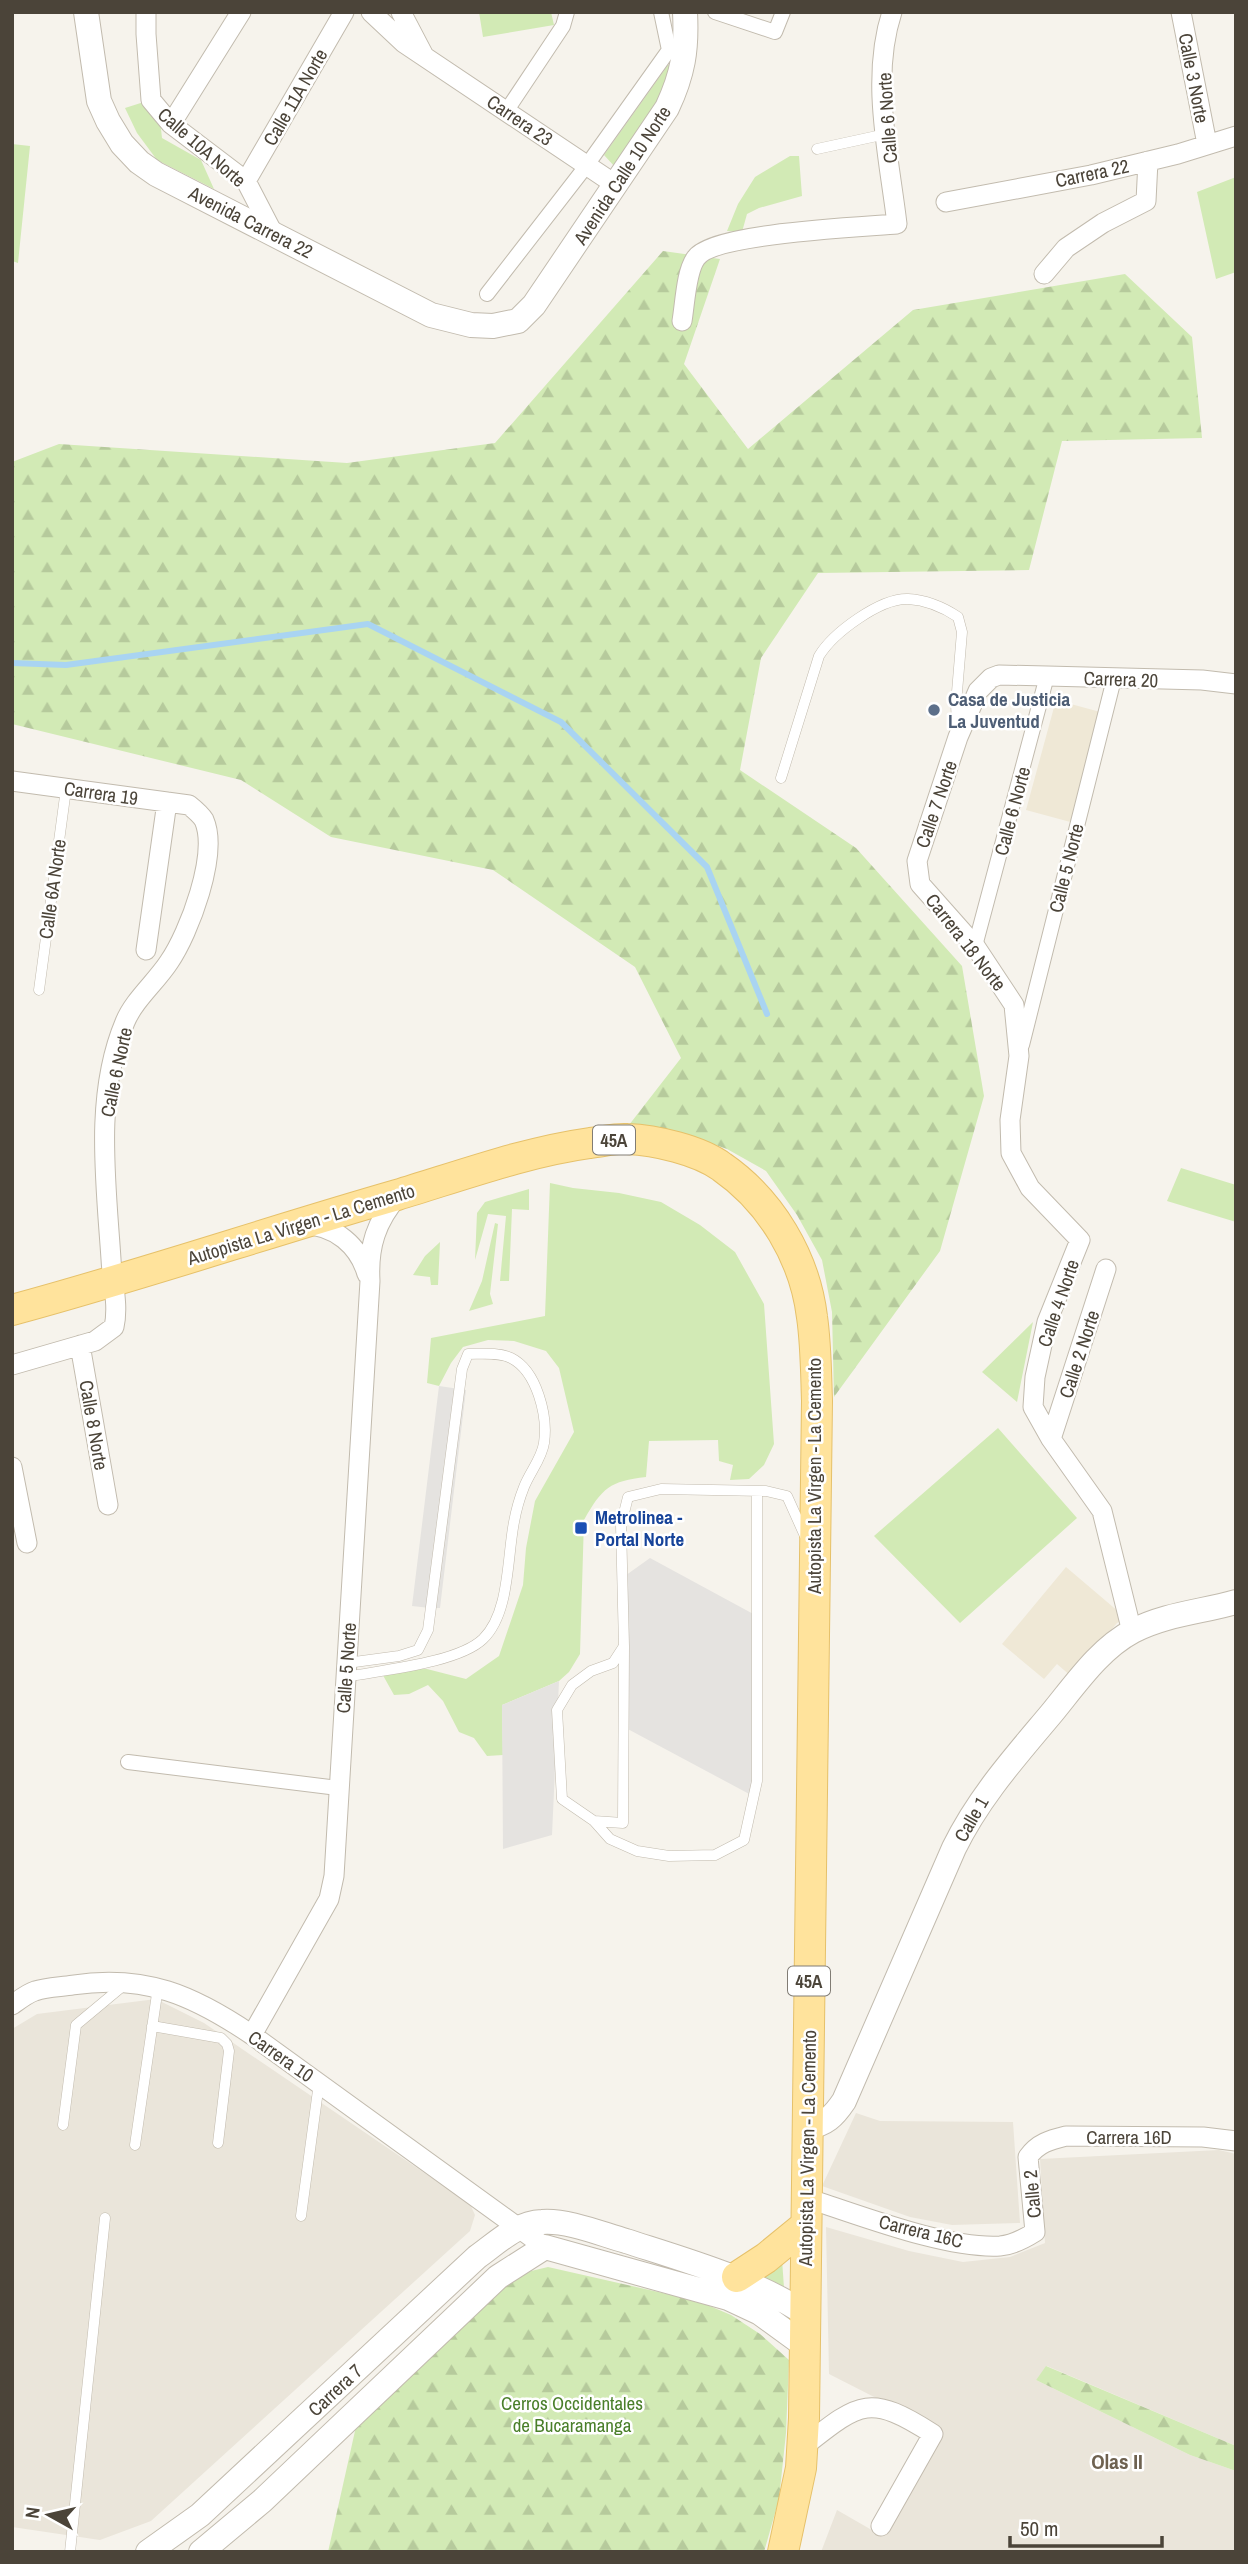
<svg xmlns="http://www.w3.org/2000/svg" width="1248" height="2564" viewBox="0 0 1248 2564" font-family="'Archivo Narrow',sans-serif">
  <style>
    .residential { fill: #eae5da }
    .education { fill: #efe8d6 }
    .green { fill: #d2eab5 }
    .forest { fill: url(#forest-firs) }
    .parking { fill: #e5e3e0 }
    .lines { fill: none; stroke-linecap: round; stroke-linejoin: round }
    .stream { stroke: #a9d4f2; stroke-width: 6 }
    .service-casing { stroke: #c2bbae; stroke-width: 11 }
    .pedestrian-casing { stroke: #c2bbae; stroke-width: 16 }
    .minor-casing { stroke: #c2bbae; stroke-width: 21 }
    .tertiary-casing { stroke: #c2bbae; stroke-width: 26 }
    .primary-casing { stroke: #e6c16a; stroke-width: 32 }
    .service { stroke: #fff; stroke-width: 10 }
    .pedestrian { stroke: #fff; stroke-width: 14 }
    .minor { stroke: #fff; stroke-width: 19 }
    .tertiary { stroke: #fff; stroke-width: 24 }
    .primary { stroke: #ffe39c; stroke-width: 30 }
    .service-dot { fill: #5c6f8a; stroke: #fff; stroke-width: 2.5 }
    .transit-dot { fill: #1a4fb4; stroke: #fff; stroke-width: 2.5 }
    .labels { text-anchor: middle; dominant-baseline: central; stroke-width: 5; stroke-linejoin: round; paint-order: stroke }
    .shield { fill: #fff; stroke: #817c74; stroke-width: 2 }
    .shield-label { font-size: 18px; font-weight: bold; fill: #4b4439 }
    .street-label { font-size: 19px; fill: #4b4439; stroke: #fff }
    .service-label { font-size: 19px; font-weight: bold; fill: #4e5e75; stroke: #fff; text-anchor: start }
    .transit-label { font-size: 19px; font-weight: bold; fill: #164399; stroke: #fff; text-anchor: start }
    .park-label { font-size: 19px; fill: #4a7f2a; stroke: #fff }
    .neighbourhood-label { font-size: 21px; font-weight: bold; fill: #6e6250; stroke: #fff }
  </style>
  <defs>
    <pattern id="forest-firs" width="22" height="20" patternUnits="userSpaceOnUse" patternTransform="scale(1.75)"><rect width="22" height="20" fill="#d2eab5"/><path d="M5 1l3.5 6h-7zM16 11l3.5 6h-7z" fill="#b6ca9c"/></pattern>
  </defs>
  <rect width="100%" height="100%" fill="#f6f3ec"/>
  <!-- residential -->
  <path class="residential" d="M156 1999 204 2023 470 2204 475 2215 470 2231 151 2521 100 2540 12 2527V2029L37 2014Z
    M856 2113 880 2121 1013 2122 1020 2223 952 2225 910 2217 822 2186Z
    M1219 2150 1236 2154V2446L1047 2366 1036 2380 1190 2455 1236 2471V2552H821L837 2510 877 2533 941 2431 829 2374 826 2227 909 2251 963 2262 1010 2257 1045 2243 1040 2159Z"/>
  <!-- education -->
  <path class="education" d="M1056 700 1104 713 1074 823 1026 810Z
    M1066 1567 1126 1618 1117 1623 1072 1677 1057 1664 1044 1679 1002 1644Z"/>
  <!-- green -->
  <path class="green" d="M479 12H551L554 25 483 37Z
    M673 64 665 94 615 167 604 155 668 65Z
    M147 101 160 120 162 138 201 160 214 189 157 160 137 133 125 108Z
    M12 144 30 146 18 263 12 261Z
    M790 156H799L802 196 759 208 747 214 742 232 727 231 738 204 755 177Z
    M1236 177V272L1216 279 1197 192Z
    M1181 1168 1236 1185V1222L1167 1201Z
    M550 1183 573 1188 619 1193 661 1202 700 1225 735 1252 764 1304 774 1444 764 1465 749 1479 730 1480 733 1465 719 1461 718 1440 649 1441 646 1477C610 1481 602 1488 584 1520L580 1654 569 1672 559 1681 502 1705 503 1755 487 1756 474 1738 459 1732 443 1701 428 1685 409 1694 394 1695 380 1670 427 1669 466 1679 499 1656 523 1585 526 1548 535 1501 574 1432 559 1368 546 1351 514 1341 488 1340 463 1347 451 1363 439 1386 427 1383 431 1338 545 1316Z
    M529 1189V1210L512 1209 509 1281H500L506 1216 488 1214 475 1260 477 1213 485 1202Z
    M495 1223 498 1224 490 1294 493 1304 469 1311 482 1281Z
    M440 1242 438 1285H431L430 1277 413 1275 425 1256Z
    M1033 1322 1017 1402 982 1372Z
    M998 1428 1077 1518 960 1623 874 1536Z
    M782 2259 784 2288 761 2277Z"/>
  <!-- forest -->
  <path class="forest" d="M663 251 720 259 684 364 748 449 913 310 1125 274 1192 337 1202 438 1062 441 1029 570 818 573 761 658 740 770 856 848 962 966 984 1096 940 1251 834 1397 832 1312 822 1260 797 1215 766 1171 727 1149 681 1133 629 1125 681 1058 635 967 493 870 331 837 241 780 12 724V462L59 444 347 463 495 443Z
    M548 2267 698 2301 731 2315 760 2334 789 2360 786 2433 779 2499 764 2552H328L357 2422 513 2280 531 2271Z
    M1046 2366 1236 2446V2471L1190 2455 1036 2380Z"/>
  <!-- parking -->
  <path class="parking" d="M439 1386 466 1390 440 1608H430L412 1606Z
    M650 1558 757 1616 753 1796 624 1727 622 1578Z
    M559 1681 552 1835 503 1849 502 1705Z"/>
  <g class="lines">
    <!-- stream -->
    <path class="stream" d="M12 663 66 665 368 624 561 722 707 867 767 1014"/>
    <!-- service casing -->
    <g class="service-casing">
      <path id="service" d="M817 149 886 134
        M781 778 819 656C833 633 880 598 908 599 926 600 943 607 958 617L962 632 956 704 957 727
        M39 990 66 789
        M624 1646 623 1823 594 1821 562 1799 557 1710 572 1685 591 1671 613 1663 624 1646 621 1525 628 1497 661 1489 766 1491 787 1496 805 1536
        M346 1677C382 1670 458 1663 483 1639 510 1613 507 1557 514 1522 516 1511 520 1497 524 1487 530 1472 542 1458 544 1443 548 1416 537 1371 511 1358 499 1352 481 1354 468 1354L462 1369 428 1630 418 1650 399 1656 347 1663
        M594 1821 610 1839 637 1851 669 1856 715 1855 744 1840 757 1781V1491
        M152 2026 221 2038 227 2044 229 2051 218 2143
        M63 2125 76 2025 124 1985
        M135 2145 158 1987
        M301 2216 319 2083
        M70 2552 105 2218"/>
    </g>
    <!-- pedestrian casing -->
    <g class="pedestrian-casing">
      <path id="pedestrian" d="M715 12 775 32 783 12
        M507 110 563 26 567 12
        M487 294 587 165 669 50 661 12
        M975 946 1047 676
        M1022 1045 1114 679
        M128 1762 338 1788"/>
    </g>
    <!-- minor casing -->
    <g class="minor-casing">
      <path id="minor" d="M146 12V34L151 100 171 124 246 181 274 235
        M371 12 404 43 616 185
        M401 12 423 54
        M1181 12 1207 144
        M171 124 241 12
        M246 181 344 12
        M946 202 1091 175 1178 154 1236 136
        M1044 274 1066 248 1103 223 1146 201 1148 161
        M682 321C685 304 686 271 696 258 713 233 862 227 897 224 889 156 870 79 892 12
        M12 781 189 805C194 809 201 815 204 820 219 854 189 933 169 962 156 982 134 1000 125 1022 94 1095 106 1182 111 1259 112 1281 119 1305 114 1327L95 1341 12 1365
        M146 950 167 802
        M305 1225C335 1225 359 1246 367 1274
        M80 1345 108 1505
        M1051 1439 1106 1269
        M12 1467 27 1543
        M1132 1632 1102 1511 1051 1439 1033 1407 1035 1377 1047 1322 1080 1240 1030 1188 1011 1153 1010 1120 1019 1056 1014 1005 975 946 920 884 917 861 958 737 978 691 991 678 999 675 1047 676 1202 680 1236 684
        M12 2005C19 2000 28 1993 35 1991 47 1987 61 1987 73 1985 145 1974 193 1995 252 2035L545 2247
        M252 2035 329 1899 334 1876 370 1281C368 1247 376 1221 399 1195
        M806 2198C860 2215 945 2249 1000 2246 1013 2245 1024 2239 1035 2232L1028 2157C1038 2143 1050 2140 1066 2136L1203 2137 1236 2141
        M803 2447C860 2402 869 2393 933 2434L881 2526"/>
    </g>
    <!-- tertiary casing -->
    <g class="tertiary-casing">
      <path id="tertiary" d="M86 12 99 101 108 121 122 144 139 162 156 174 431 315 471 325 493 326 518 321 534 305 667 108C683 74 687 50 685 12
        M807 2127C825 2125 834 2116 844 2101L954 1848C979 1797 1015 1757 1051 1714 1075 1685 1099 1649 1133 1631 1166 1614 1201 1612 1236 1602
        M148 2552 200 2515 477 2257C497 2243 516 2223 542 2222 568 2220 601 2234 626 2241 688 2261 749 2278 805 2313
        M201 2552 262 2501 498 2277 545 2247 728 2298 760 2313 804 2345"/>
    </g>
    <!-- primary casing -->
    <g class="primary-casing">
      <path id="primary" d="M12 1310C142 1275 268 1232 397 1195 460 1176 525 1152 590 1143 602 1142 615 1138 627 1139 655 1140 699 1150 722 1167 771 1201 805 1258 812 1317 816 1344 816 1373 817 1401L804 2418 801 2468 783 2552
        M737 2277 766 2258 805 2226"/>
    </g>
    <!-- service -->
    <use href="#service" class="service"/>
    <!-- pedestrian -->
    <use href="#pedestrian" class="pedestrian"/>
    <!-- minor -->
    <use href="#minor" class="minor"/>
    <!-- tertiary -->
    <use href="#tertiary" class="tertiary"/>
    <!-- primary -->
    <use href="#primary" class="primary"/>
  </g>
  <!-- markers -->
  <circle class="service-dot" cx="934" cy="710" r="7"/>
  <rect class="transit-dot" x="574" y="1521" width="14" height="14" rx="3.5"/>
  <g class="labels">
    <!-- shield labels -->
    <g class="shield">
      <rect x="593" y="1125.5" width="42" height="29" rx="5"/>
      <rect x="788" y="1966.5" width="42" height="29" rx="5"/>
    </g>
    <g class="shield-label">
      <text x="614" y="1140">45A</text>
      <text x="809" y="1981">45A</text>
    </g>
    <!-- street labels -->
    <g class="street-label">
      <text transform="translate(1194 78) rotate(79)">Calle 3 Norte</text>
      <text transform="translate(295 97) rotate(-60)">Calle 11A Norte</text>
      <text transform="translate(887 118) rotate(-94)">Calle 6 Norte</text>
      <text transform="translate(520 120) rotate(34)">Carrera 23</text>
      <text transform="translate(202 147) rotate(41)">Calle 10A Norte</text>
      <text transform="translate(1092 173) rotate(-12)">Carrera 22</text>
      <text transform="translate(622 175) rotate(-57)">Avenida Calle 10 Norte</text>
      <text transform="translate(251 222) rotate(27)">Avenida Carrera 22</text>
      <text transform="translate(1121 679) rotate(2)">Carrera 20</text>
      <text transform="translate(101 793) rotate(8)">Carrera 19</text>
      <text transform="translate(936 804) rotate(-71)">Calle 7 Norte</text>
      <text transform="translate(1012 811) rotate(-75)">Calle 6 Norte</text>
      <text transform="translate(1066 868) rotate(-76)">Calle 5 Norte</text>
      <text transform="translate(52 889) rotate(-82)">Calle 6A Norte</text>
      <text transform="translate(966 942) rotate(52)">Carrera 18 Norte</text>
      <text transform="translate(116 1072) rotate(-78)">Calle 6 Norte</text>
      <text transform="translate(301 1224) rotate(-17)">Autopista La Virgen - La Cemento</text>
      <text transform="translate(1058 1303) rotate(-71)">Calle 4 Norte</text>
      <text transform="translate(1079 1354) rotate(-72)">Calle 2 Norte</text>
      <text transform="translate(94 1425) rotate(80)">Calle 8 Norte</text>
      <text transform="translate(814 1476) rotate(-90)">Autopista La Virgen - La Cemento</text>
      <text transform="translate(346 1668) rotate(-86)">Calle 5 Norte</text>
      <text transform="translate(971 1819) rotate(-60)">Calle 1</text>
      <text transform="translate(281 2056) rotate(35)">Carrera 10</text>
      <text x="1129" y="2137">Carrera 16D</text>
      <text transform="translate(807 2148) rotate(-89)">Autopista La Virgen - La Cemento</text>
      <text transform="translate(1032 2194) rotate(-95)">Calle 2</text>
      <text transform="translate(921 2231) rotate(14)">Carrera 16C</text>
      <text transform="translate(335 2390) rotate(-43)">Carrera 7</text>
    </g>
    <!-- service labels -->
    <g class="service-label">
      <text x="948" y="699">Casa de Justicia<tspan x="948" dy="22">La Juventud</tspan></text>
    </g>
    <!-- transit labels -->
    <g class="transit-label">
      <text x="595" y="1517">Metrolinea -<tspan x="595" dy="22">Portal Norte</tspan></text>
    </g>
    <!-- park labels -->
    <g class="park-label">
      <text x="572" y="2403">Cerros Occidentales<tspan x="572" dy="22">de Bucaramanga</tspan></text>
    </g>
    <!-- neighbourhood labels -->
    <g class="neighbourhood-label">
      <text x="1117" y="2461">Olas II</text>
    </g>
  </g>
  <!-- border -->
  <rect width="1248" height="2564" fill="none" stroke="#4b4439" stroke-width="28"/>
  <!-- north arrow -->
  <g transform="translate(49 2515) rotate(278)" stroke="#ffffff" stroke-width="5" paint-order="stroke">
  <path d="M0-5L12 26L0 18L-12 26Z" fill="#4b4439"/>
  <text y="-10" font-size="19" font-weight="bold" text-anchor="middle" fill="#4b4439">N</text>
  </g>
  <!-- scale -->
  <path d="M1010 2536v10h152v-10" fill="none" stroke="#4b4439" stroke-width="3.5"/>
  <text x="1020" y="2536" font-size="21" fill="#4b4439" stroke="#ffffff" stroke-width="5" paint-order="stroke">50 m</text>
</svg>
